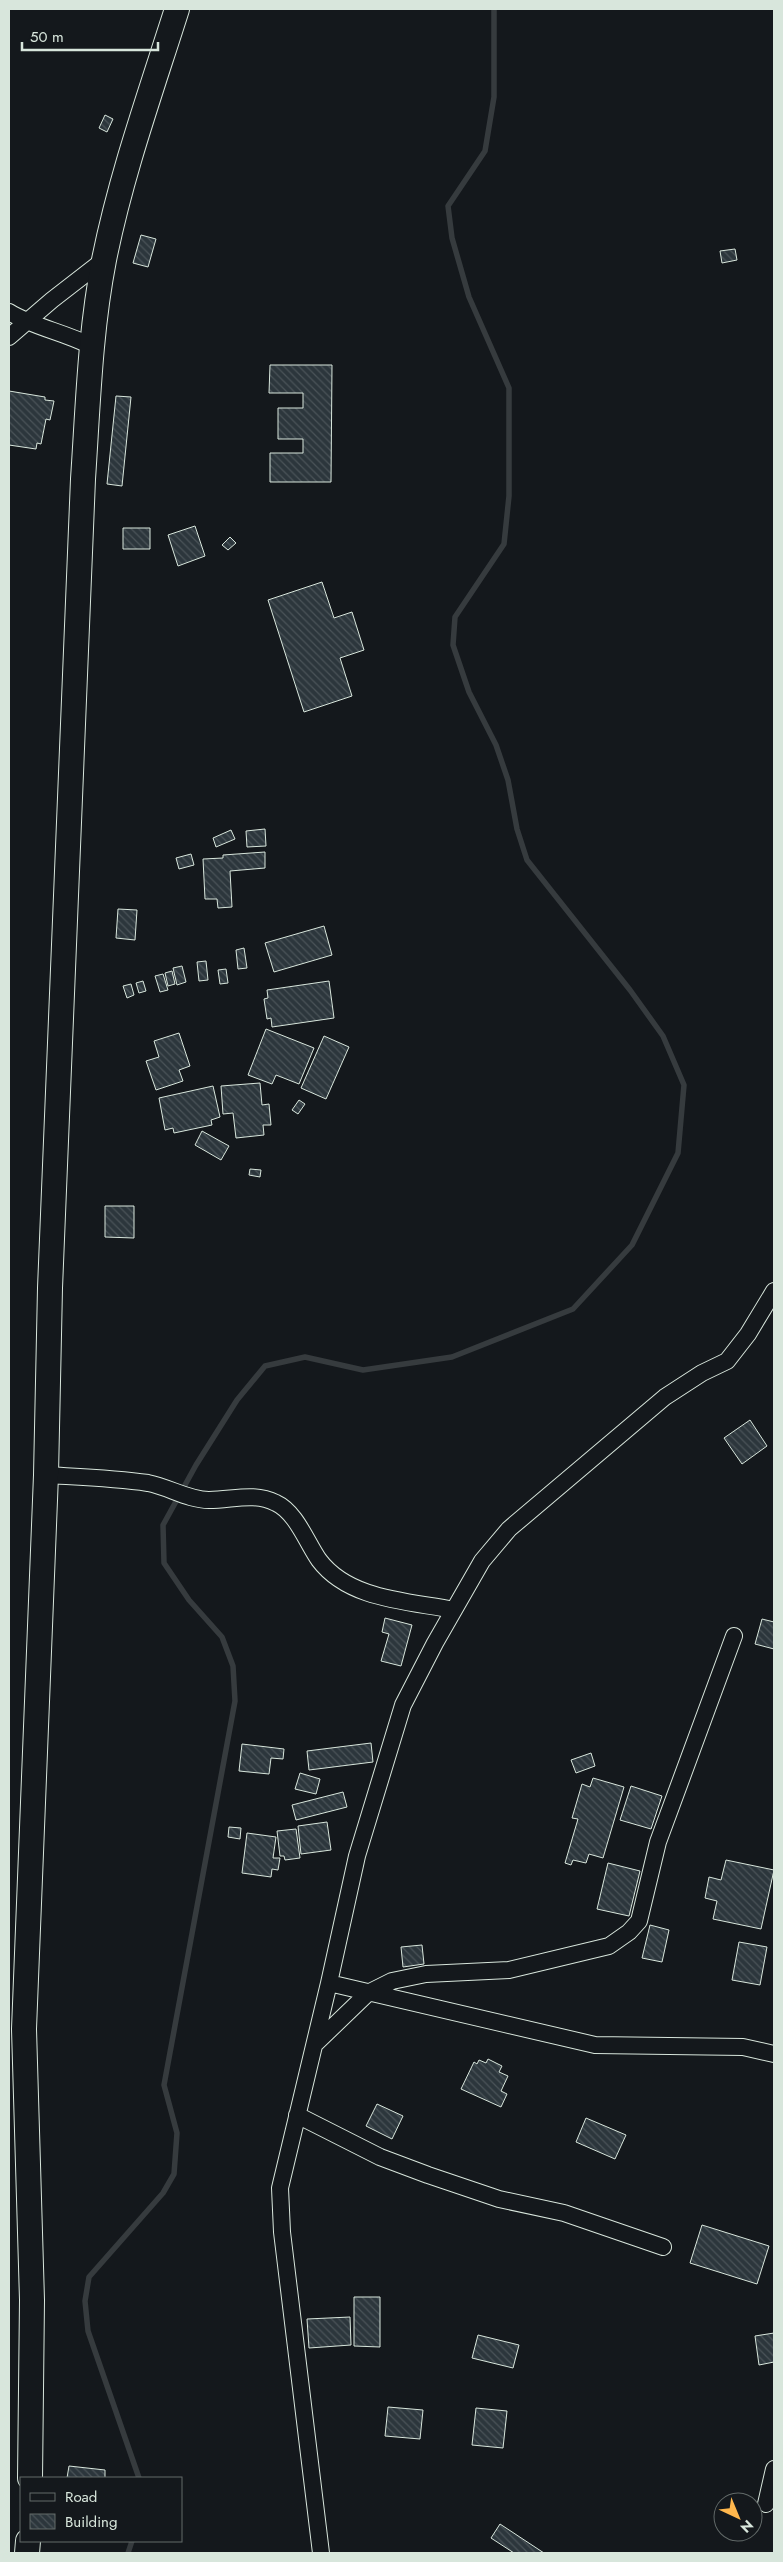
<svg xmlns="http://www.w3.org/2000/svg" width="783" height="2562" viewBox="0 0 783 2562" font-family="Jost,sans-serif">
  <style>
    .lines { fill: none; stroke-linecap: round; stroke-linejoin: round }
    .stream { stroke: #363b3e; stroke-width: 5.5 }
    .building { fill: url(#building-back-hatch); stroke: #d8e6dc }
    .minor-casing { stroke: #d8e6dc; stroke-width: 18 }
    .secondary-casing { stroke: #d8e6dc; stroke-width: 26 }
    .minor { stroke: #14181c; stroke-width: 16 }
    .secondary { stroke: #14181c; stroke-width: 24 }
  </style>
  <defs>
    <pattern id="building-back-hatch" width="6" height="6" patternUnits="userSpaceOnUse" patternTransform="scale(1.25)"><rect width="6" height="6" fill="#2c363c"/><path d="M-1 5l2 2M0 0l6 6M5-1l2 2" fill="none" stroke="#4a5358"/></pattern>
  </defs>
  <rect width="100%" height="100%" fill="#14181c"/>
  <g class="lines">
    <!-- stream -->
    <path class="stream" d="M139 2478 88 2331 85 2301 89 2277 163 2193 174 2174 177 2133 164 2085 235 1701 233 1666 222 1637 189 1600 164 1563 163 1525 196 1465 237 1400 265 1366 305 1357 363 1370 452 1357 573 1309 632 1245 678 1153 684 1085 663 1036 630 990 527 860 517 829 508 780 496 745 469 692 453 645 455 617 504 544 509 496V388L469 297 452 238 448 206 485 151 494 97V9
      M128 2553 132 2541"/>
  </g>
  <!-- building -->
  <path class="building" d="M105 115 113 119 107 132 99 128Z
    M141 235 156 239 148 267 133 263Z
    M735 249 737 260 722 263 720 251Z
    M270 365H332L331 482H270V453H303V439H278V408H303V393H269Z
    M9 391 45 397V400L54 401 50 420 46 419 41 444 37 443 36 449 9 445Z
    M116 396 131 397 122 486 107 484Z
    M195 526 205 556 178 566 168 535Z
    M123 528H150V549H123Z
    M230 537 236 543 228 550 222 545Z
    M322 582 334 618 352 612 364 650 340 658 352 696 304 712 268 600Z
    M265 829 266 846 247 847 246 831Z
    M231 830 235 839 216 847 213 838Z
    M265 852V868L230 871 232 907 218 908 217 899H205L203 859 223 858V855Z
    M191 854 194 865 179 869 176 858Z
    M118 909 137 910 135 940 116 938Z
    M324 926 332 955 274 972 265 943Z
    M244 948 247 968 238 969 236 950Z
    M206 961 208 980 199 981 197 962Z
    M182 966 186 982 177 985 173 968Z
    M226 969 228 983 220 984 218 970Z
    M172 971 175 984 168 986 165 973Z
    M163 974 168 990 160 992 155 976Z
    M143 981 146 991 139 993 136 983Z
    M329 981 334 1018 272 1027 271 1018 267 1019 264 999 268 998 267 990Z
    M131 984 134 995 127 998 123 986Z
    M266 1029 314 1048 299 1084 276 1075 272 1084 248 1075Z
    M179 1033 190 1066 179 1070 183 1081 156 1090 146 1061 159 1057 154 1041Z
    M324 1036 349 1047 326 1099 301 1088Z
    M260 1083 262 1105 269 1104 271 1125H263L264 1135 236 1138 233 1113 223 1114 221 1086Z
    M213 1086 220 1117 211 1120 212 1125 174 1133 173 1128 165 1130 159 1098Z
    M299 1100 305 1104 298 1114 292 1110Z
    M202 1131 229 1146 221 1160 195 1145Z
    M250 1169 261 1170 260 1177 249 1175Z
    M105 1206H134V1238L105 1237Z
    M750 1420 767 1446 742 1464 724 1438Z
    M385 1618 412 1625 401 1666 381 1661 389 1634 382 1632Z
    M762 1619 774 1622V1649L755 1644Z
    M371 1743 373 1762 309 1770 307 1751Z
    M242 1744 284 1749 283 1759 271 1758 269 1774 239 1771Z
    M591 1753 595 1766 576 1773 571 1760Z
    M300 1773 320 1779 316 1794 295 1789Z
    M593 1778 624 1787 603 1858 589 1854 586 1863 573 1860 571 1865 565 1863 578 1819 572 1818 582 1784 590 1787Z
    M631 1786 662 1796 651 1829 620 1820Z
    M343 1792 347 1807 296 1820 292 1805Z
    M327 1822 331 1850 301 1854 298 1826Z
    M229 1827 241 1828 240 1839 228 1837Z
    M296 1829 300 1858 285 1860 284 1856H280L277 1831Z
    M247 1833 276 1837 273 1858H280L278 1870 272 1869 271 1877 242 1873Z
    M726 1860 774 1870 761 1929 713 1919 717 1901 705 1898 709 1877 721 1880Z
    M608 1863 640 1871 629 1916 597 1909Z
    M650 1925 669 1930 662 1962 642 1958Z
    M739 1942 767 1947 760 1985 732 1980Z
    M422 1945 424 1964 403 1967 401 1947Z
    M488 2059 502 2066 499 2072 508 2076 501 2091 507 2094 501 2107 461 2089 474 2062 477 2064 479 2060 486 2063Z
    M377 2104 403 2116 392 2139 366 2126Z
    M586 2118 626 2135 615 2159 576 2142Z
    M702 2225 769 2246 757 2284 690 2263Z
    M354 2297H380V2347L354 2346Z
    M350 2317 351 2345 309 2348 307 2319Z
    M774 2333V2362L759 2365 755 2336Z
    M478 2335 519 2345 513 2368 472 2358Z
    M388 2407 423 2410 420 2439 385 2436Z
    M476 2408 507 2411 503 2448 472 2445Z
    M69 2466 105 2470V2478H67Z
    M500 2524 544 2553H514L491 2538Z"/>
  <g class="lines">
    <!-- minor casing -->
    <g class="minor-casing">
      <path id="minor" d="M9 312C33 327 64 332 91 346
        M9 337 52 300 105 259
        M46 1475C80 1477 114 1478 148 1483 169 1487 188 1500 209 1500 233 1500 254 1492 276 1503 296 1512 307 1543 319 1560 349 1600 408 1601 454 1610
        M329 1983 595 2045 743 2047 774 2054
        M315 2044 368 1993 392 1981 426 1974 509 1970 609 1946 629 1932 639 1921 658 1842 734 1636
        M297 2115 380 2157 428 2175 499 2199 564 2213 663 2247
        M766 2504 774 2469
        M321 2553 282 2232 280 2188 329 1983 357 1856 403 1705 435 1643 482 1561 509 1529 665 1397 702 1373 727 1361 748 1334 774 1291"/>
    </g>
    <!-- secondary casing -->
    <g class="secondary-casing">
      <path id="secondary" d="M30 2478 32 2300 24 2029 46 1475 50 1288 83 479C88 405 90 332 104 260 121 175 151 91 177 9
        M27 2553 28 2541"/>
    </g>
    <!-- minor -->
    <use href="#minor" class="minor"/>
    <!-- secondary -->
    <use href="#secondary" class="secondary"/>
  </g>
  <!-- border -->
  <rect width="783" height="2562" fill="none" stroke="#d8e6dc" stroke-width="20"/>
  <!-- legend -->
  <rect x="20" y="2477" width="162" height="65" fill="#14181c" stroke="#626a69"/>
  <rect x="30" y="2493" width="25" height="8" fill="#14181c" stroke="#626a69"/>
  <text x="65" y="2502" font-size="15" fill="#d8e6dc">Road</text>
  <rect x="30" y="2514" width="25" height="15" fill="url(#building-back-hatch)" stroke="#626a69"/>
  <text x="65" y="2527" font-size="15" fill="#d8e6dc">Building</text>
  <!-- north arrow -->
  <g transform="translate(738 2517) rotate(136)"><circle r="24" fill="#14181c" stroke="#626a69"/>
  <path d="M0-4L9 19L0 12L-9 19Z" fill="#ffb74d"/>
  <text y="-8" font-size="14" font-weight="bold" text-anchor="middle" fill="#d8e6dc">N</text>
  </g>
  <!-- scale -->
  <path d="M22 42v8h136v-8" fill="none" stroke="#d8e6dc" stroke-width="2.5"/>
  <text x="30" y="42" font-size="15" fill="#d8e6dc" stroke="#14181c" stroke-width="4" paint-order="stroke">50 m</text>
</svg>
